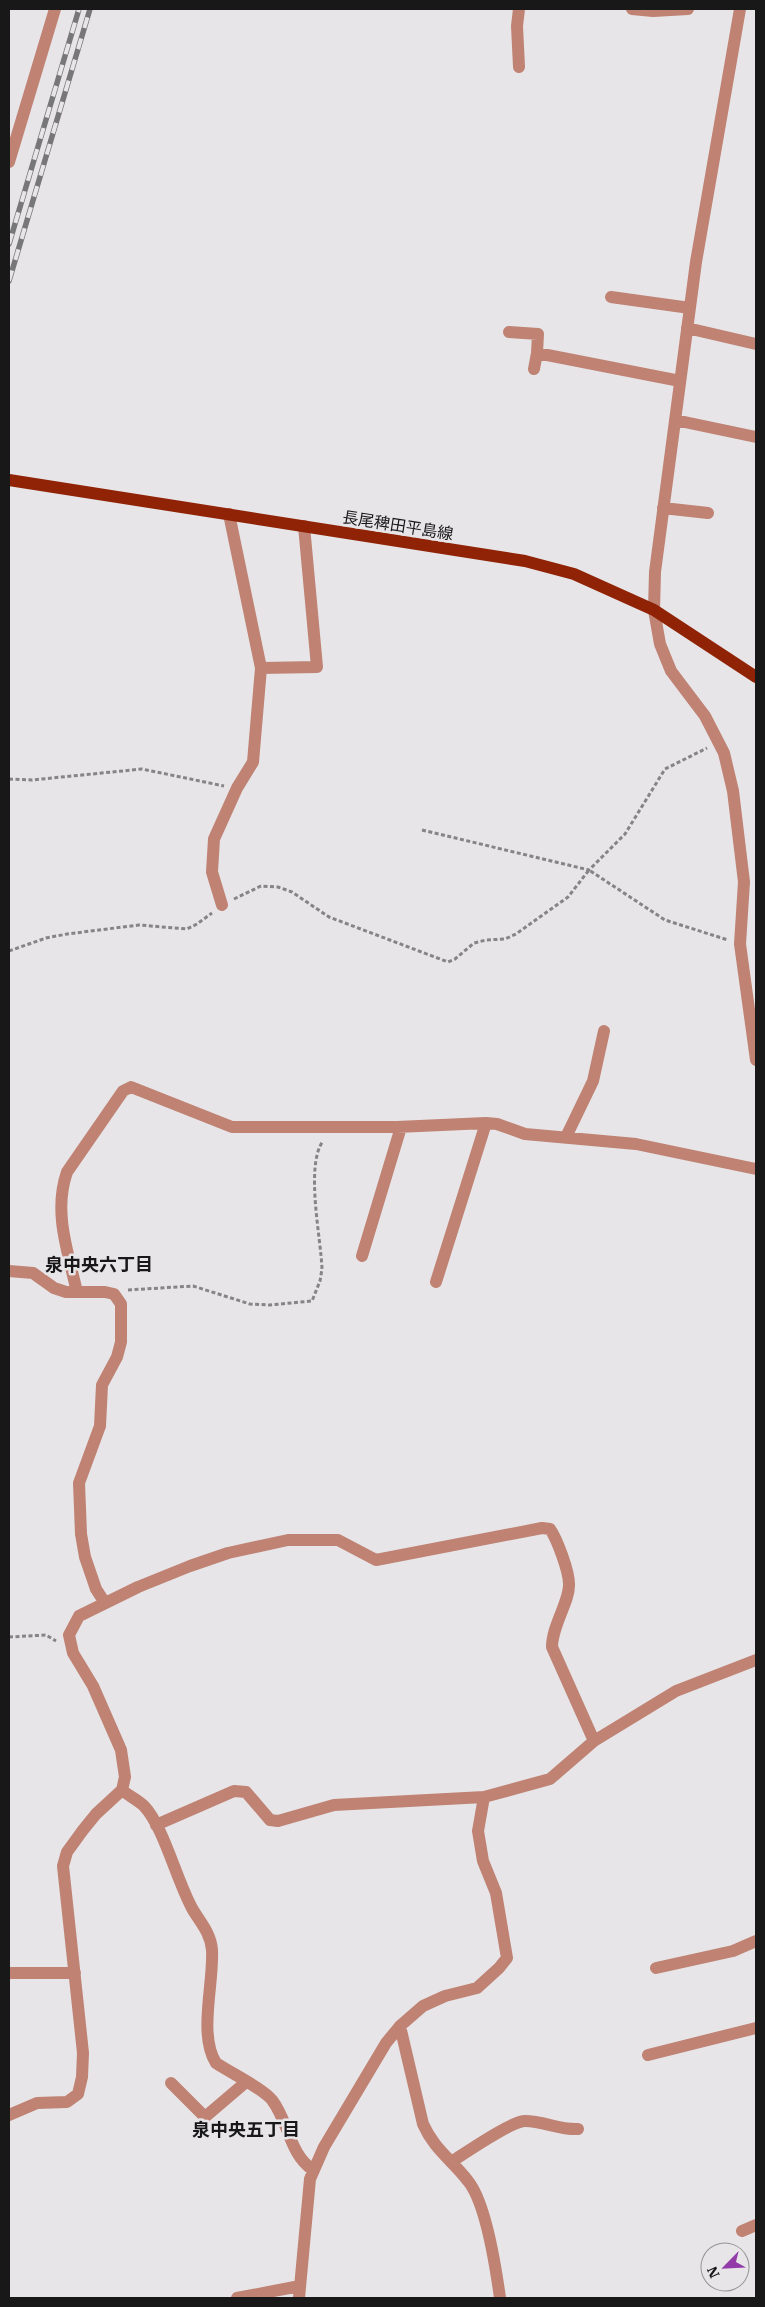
<svg xmlns="http://www.w3.org/2000/svg" width="765" height="2307" viewBox="0 0 765 2307" font-family="'IBM Plex Serif','Noto Sans JP',serif">
  <style>
    .lines { fill: none; stroke-linecap: round; stroke-linejoin: round }
    .path { stroke: #858486; stroke-width: 3; stroke-dasharray: 4 2.5; stroke-linecap: butt }
    .minor { stroke: #bf8273; stroke-width: 12 }
    .major { stroke: #902306; stroke-width: 12 }
    .rail-casing { stroke: #777678; stroke-width: 5.5 }
    .rail { stroke: #e7e5e8; stroke-width: 4; stroke-dasharray: 11; stroke-linecap: butt }
    .labels { text-anchor: middle; dominant-baseline: central; stroke-width: 5; stroke-linejoin: round; paint-order: stroke }
    .street-label { font-size: 16px; fill: #191819; stroke: #e7e5e8 }
    .neighbourhood-label { font-size: 18px; font-weight: bold; fill: #191819; stroke: #e7e5e8 }
  </style>
  <rect width="100%" height="100%" fill="#e7e5e8"/>
  <g class="lines">
    <!-- path -->
    <path class="path" d="M9 779 32 780 142 769 224 786
      M422 830 589 870 625 834 665 769 707 748
      M234 899 261 886 278 887 292 892 329 917 448 962 455 959 474 943 486 940 505 939 516 934 568 897 589 870 665 920 728 940
      M9 951 46 938 67 934 139 925 187 929 197 924 212 913
      M128 1290 193 1286 250 1304 270 1305 312 1301 320 1281 322 1269C321 1238 305 1166 323 1141
      M9 1637 46 1635 56 1641"/>
    <!-- minor -->
    <path class="minor" d="M632 9 653 11 688 9
      M740 9 696 262 655 572 654 610 660 644 671 671 705 716 724 753 733 791 744 882 740 944 756 1060
      M519 67 517 26 519 9
      M9 162 55 9
      M611 297 690 308
      M687 328 756 344
      M509 332 538 334 537 353 680 381
      M534 369 537 353
      M675 420 756 437
      M663 508 708 513
      M261 668 317 667 304 526
      M222 905 212 872 214 839 237 788 253 762 261 668 229 514
      M566 1137 593 1081 604 1031
      M362 1256 401 1127
      M9 1271 33 1273 54 1288 66 1292H105L114 1294 121 1304V1342L117 1357 102 1385 100 1426 79 1483 81 1534 85 1557 96 1589 105 1603
      M436 1282 486 1123
      M77 1292C68 1252 53 1212 67 1172L123 1091 131 1087 232 1127H397L486 1123 497 1124 525 1134 636 1144 756 1169
      M122 1790C129 1796 138 1800 144 1806 164 1827 177 1882 193 1910 201 1923 211 1934 212 1950 214 1983 198 2035 216 2063 231 2073 262 2088 272 2100 289 2122 289 2154 313 2170
      M156 1825 234 1791 246 1792 270 1820 278 1821 334 1805 484 1797 550 1779 594 1741 676 1691 756 1660
      M656 1968 733 1951 756 1941
      M9 1973H75
      M400 2026 423 2124C434 2149 452 2160 468 2181 486 2203 496 2269 500 2298
      M648 2055 756 2028
      M171 2083 205 2117 246 2082
      M9 2115 37 2103 67 2102 78 2094 82 2077 83 2053 63 1866 67 1852 83 1830 96 1814 122 1790 125 1777 121 1750 93 1686 73 1653 69 1635 79 1616 138 1587 190 1566 228 1553 288 1540H338L376 1560 542 1528 550 1529C557 1539 569 1571 569 1584 570 1601 552 1625 552 1647L594 1741
      M451 2162C464 2154 511 2121 525 2121 543 2121 560 2130 578 2129
      M742 2231 756 2225
      M237 2298 300 2286
      M299 2298 310 2179 324 2147 386 2043 400 2026 423 2006 445 1996 477 1988 499 1968 507 1958 496 1893 483 1861 478 1831 484 1797"/>
    <!-- major -->
    <path class="major" d="M9 480 525 561 574 574 654 610 756 677"/>
    <!-- rail casing -->
    <g class="rail-casing">
      <path id="rail" d="M9 244 79 9
        M9 281 90 9"/>
    </g>
    <!-- rail -->
    <use href="#rail" class="rail"/>
  </g>
  <g class="labels">
    <!-- street labels -->
    <g class="street-label">
      <text transform="translate(398 525) rotate(9)">長尾稗田平島線</text>
    </g>
    <!-- neighbourhood labels -->
    <g class="neighbourhood-label">
      <text x="99" y="1264">泉中央六丁目</text>
      <text x="246" y="2129">泉中央五丁目</text>
    </g>
  </g>
  <!-- border -->
  <rect width="765" height="2307" fill="none" stroke="#191819" stroke-width="20"/>
  <!-- north arrow -->
  <g transform="translate(725 2267) rotate(246)"><circle r="24" fill="#e7e5e8" stroke="#959395"/>
  <path d="M0-4L9 19L0 12L-9 19Z" fill="#933ba8"/>
  <text y="-8" font-size="14" font-weight="bold" text-anchor="middle" fill="#191819">N</text>
  </g>
</svg>
